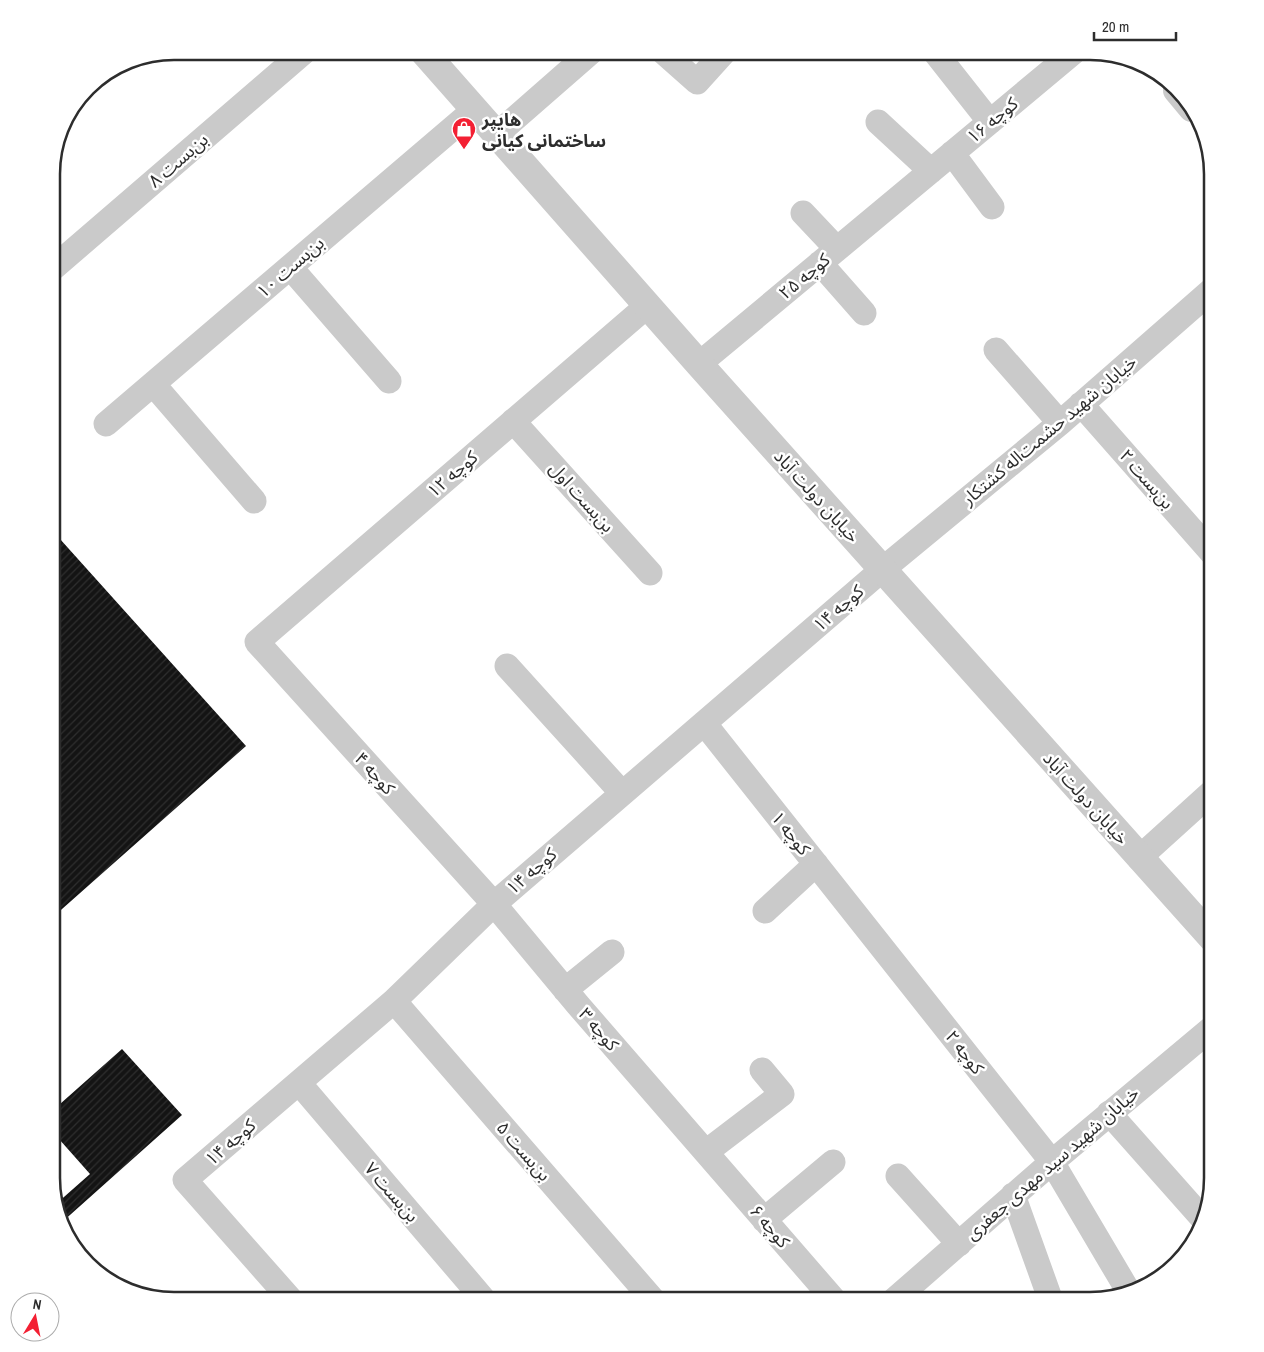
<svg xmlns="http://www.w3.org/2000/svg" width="1264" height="1352" viewBox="0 0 1264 1352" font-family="'Archivo Narrow','Noto Sans Arabic',sans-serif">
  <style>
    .building { fill: url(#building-hatch) }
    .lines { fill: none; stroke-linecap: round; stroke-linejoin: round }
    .minor { stroke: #cacaca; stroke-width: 25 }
    .tertiary { stroke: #cacaca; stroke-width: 28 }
    .labels { text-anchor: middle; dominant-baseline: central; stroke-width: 5; stroke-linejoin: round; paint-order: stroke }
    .poi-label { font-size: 18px; font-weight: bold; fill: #2d2d2d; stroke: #fff; text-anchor: start }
    .street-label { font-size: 18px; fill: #2d2d2d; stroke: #fff }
    .rim { fill: none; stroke: #2d2d2d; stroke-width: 2.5 }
  </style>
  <defs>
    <pattern id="building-hatch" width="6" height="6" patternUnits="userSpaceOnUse" patternTransform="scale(1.25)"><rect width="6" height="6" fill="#141414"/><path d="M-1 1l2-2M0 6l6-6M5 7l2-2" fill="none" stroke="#2e2e2e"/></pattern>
  </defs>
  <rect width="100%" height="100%" fill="#fff"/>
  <!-- building -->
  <path class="building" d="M51 529 246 746 53 917 51 915Z
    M122 1049 182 1115 61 1223 58 1217 56 1204 90 1174 51 1130V1112Z"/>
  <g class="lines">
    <!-- minor -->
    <path class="minor" d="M662 51 697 82 725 51
      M934 51 990 122
      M878 122 931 171
      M496 135 592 51
      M952 153 992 207
      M803 213 837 249
      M820 263 864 313
      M290 267 389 381
      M52 269 305 51
      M647 306 257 642 494 904 578 1005 835 1301
      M996 350 1060 423
      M699 364 1075 51
      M153 384 254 501
      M1081 404 1213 554
      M513 421 650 573
      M106 424 474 110
      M507 666 622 793
      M704 723 1052 1162 1130 1294
      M1139 858 1213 791
      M765 911 816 864
      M565 990 612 952
      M394 1001 654 1301
      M299 1083 485 1301
      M1109 1113 1203 1219
      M706 1152 782 1094 762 1070
      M898 1176 959 1244
      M1013 1195 1051 1301
      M764 1220 833 1162
      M292 1301 185 1180 394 1001 494 904 883 569 1060 423 1213 289
      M893 1301 1052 1162 1213 1027"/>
    <!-- tertiary -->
    <path class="tertiary" d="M423 51 699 364 1213 939
      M1177 90 1192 108"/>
  </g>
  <!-- icons -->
  <defs>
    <g id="shop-pin" transform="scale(1.25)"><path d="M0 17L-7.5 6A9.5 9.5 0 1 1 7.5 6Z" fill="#f32033" stroke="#fff"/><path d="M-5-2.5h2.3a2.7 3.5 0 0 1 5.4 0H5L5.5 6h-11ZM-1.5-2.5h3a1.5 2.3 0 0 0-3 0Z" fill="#fff"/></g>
  </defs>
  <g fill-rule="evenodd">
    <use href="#shop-pin" x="464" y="129"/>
  </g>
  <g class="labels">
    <!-- poi labels -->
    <g class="poi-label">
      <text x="482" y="119">هایپر<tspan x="482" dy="21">ساختمانی کیانی</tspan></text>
    </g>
    <!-- street labels -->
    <g class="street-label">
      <text transform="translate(992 120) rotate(-40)">کوچه ۱۶</text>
      <text transform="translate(178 160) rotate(-41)">بن‌بست ۸</text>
      <text transform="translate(290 267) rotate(-41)">بن‌بست ۱۰</text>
      <text transform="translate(804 276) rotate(-40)">کوچه ۲۵</text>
      <text transform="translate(1049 430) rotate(-40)">خیابان شهید حشمت‌اله کشتکار</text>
      <text transform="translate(452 474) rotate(-41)">کوچه ۱۲</text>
      <text transform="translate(1147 479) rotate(49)">بن‌بست ۲</text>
      <text transform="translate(817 496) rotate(48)">خیابان دولت آباد</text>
      <text transform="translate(582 497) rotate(48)">بن‌بست اول</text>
      <text transform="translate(838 608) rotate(-41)">کوچه ۱۴</text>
      <text transform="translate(375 773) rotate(48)">کوچه ۴</text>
      <text transform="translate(1086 798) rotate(48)">خیابان دولت آباد</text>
      <text transform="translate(791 833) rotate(51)">کوچه ۱</text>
      <text transform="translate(531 871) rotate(-41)">کوچه ۱۴</text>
      <text transform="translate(599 1029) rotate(49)">کوچه ۳</text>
      <text transform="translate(965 1052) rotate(52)">کوچه ۲</text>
      <text transform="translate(230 1142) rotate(-41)">کوچه ۱۴</text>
      <text transform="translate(524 1151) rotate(49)">بن‌بست ۵</text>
      <text transform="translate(1052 1163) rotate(-41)">خیابان شهید سید مهدی جعفری</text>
      <text transform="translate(392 1192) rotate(49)">بن‌بست ۷</text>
      <text transform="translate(770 1226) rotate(49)">کوچه ۶</text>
    </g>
  </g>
  <!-- crop -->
  <path d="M0 0H1264V1352H0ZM174 60H1090A114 114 0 0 1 1204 174V1178A114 114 0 0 1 1090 1292H174A114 114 0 0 1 60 1178V174A114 114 0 0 1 174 60Z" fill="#fff" fill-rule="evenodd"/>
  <path class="rim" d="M174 60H1090A114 114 0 0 1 1204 174V1178A114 114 0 0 1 1090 1292H174A114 114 0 0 1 60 1178V174A114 114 0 0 1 174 60Z"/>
  <!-- north arrow -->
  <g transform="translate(35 1317) rotate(10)"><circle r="24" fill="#ffffff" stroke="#ababab"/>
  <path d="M0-4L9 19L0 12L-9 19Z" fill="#f32033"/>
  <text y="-8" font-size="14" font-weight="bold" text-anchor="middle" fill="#2d2d2d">N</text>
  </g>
  <!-- scale -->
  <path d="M1094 32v8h82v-8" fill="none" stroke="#2d2d2d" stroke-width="2.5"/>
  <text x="1102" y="32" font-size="15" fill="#2d2d2d" stroke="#ffffff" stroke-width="4" paint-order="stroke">20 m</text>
</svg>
